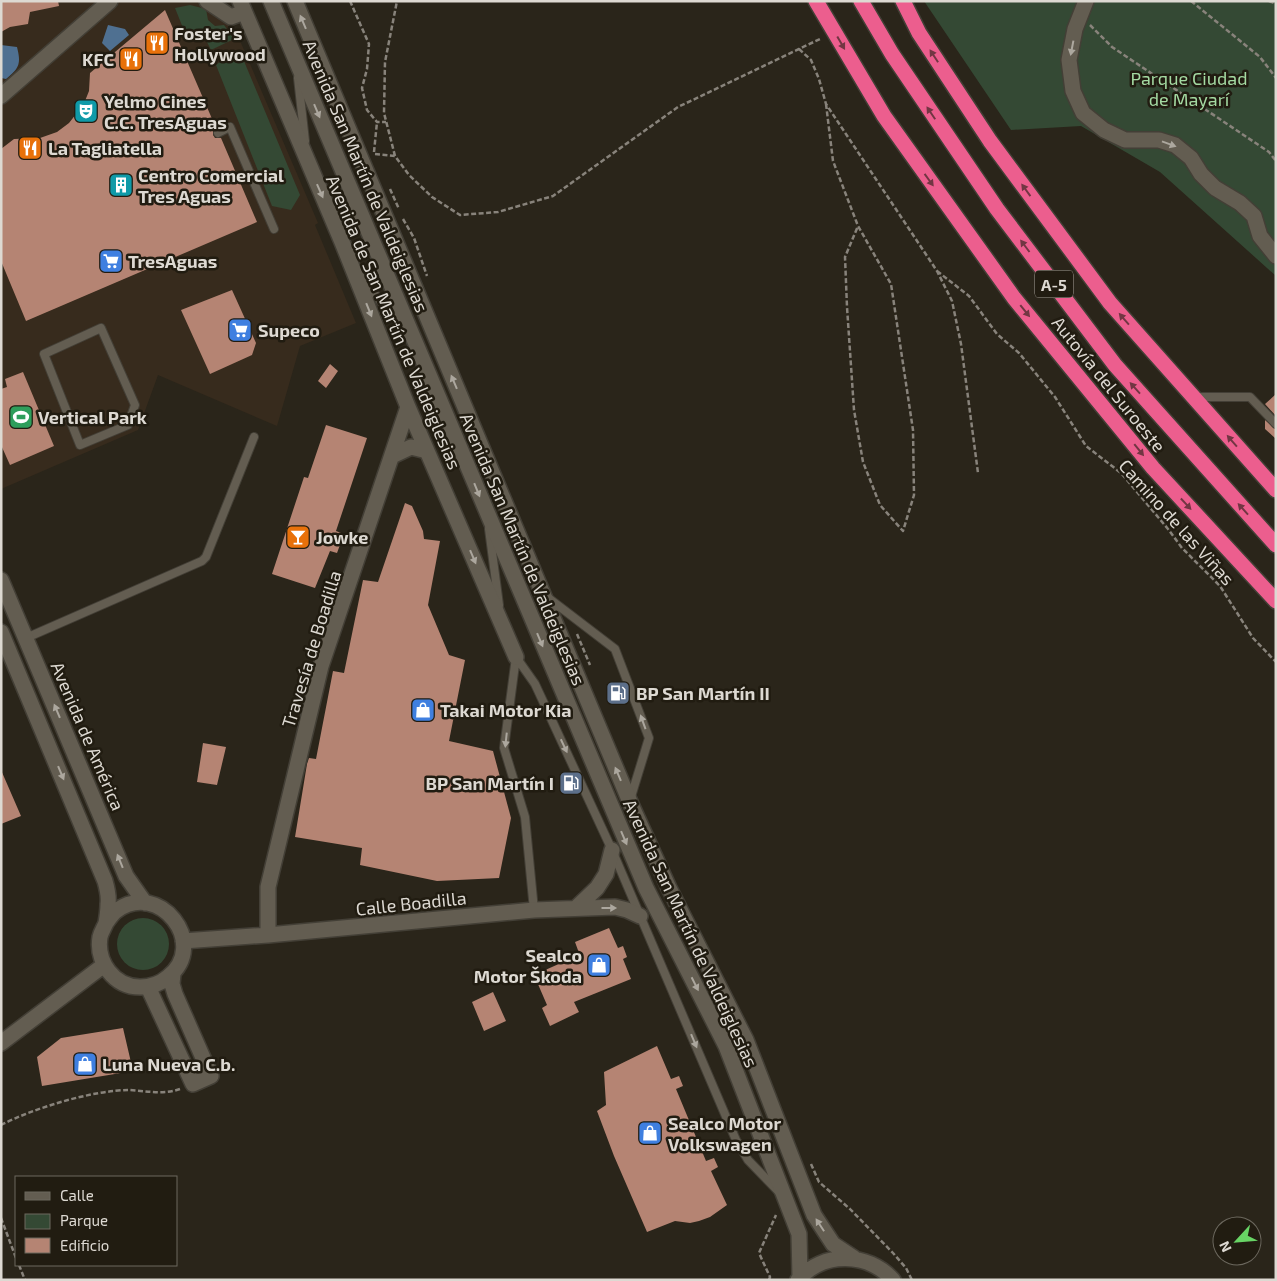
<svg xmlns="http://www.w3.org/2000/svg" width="1277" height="1281" viewBox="0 0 1277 1281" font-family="'Exo 2',sans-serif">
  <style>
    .commercial { fill: #372b1d }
    .green { fill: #344934 }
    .water { fill: #4f7091 }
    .building { fill: #b58473 }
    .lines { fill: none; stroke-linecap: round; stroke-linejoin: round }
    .lane-casing { stroke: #433f36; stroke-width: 10 }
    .street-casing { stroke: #433f36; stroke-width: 18 }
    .highway-casing { stroke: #433f36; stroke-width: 18 }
    .path { stroke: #88837b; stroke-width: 2.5; stroke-dasharray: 5 2.5; stroke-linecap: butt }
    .lane { stroke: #635d51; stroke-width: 8 }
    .street { stroke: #635d51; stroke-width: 15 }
    .highway { stroke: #ec5e8e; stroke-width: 15 }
    .oneway { fill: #aca79e }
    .oneway2 { fill: #723643 }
    .labels { text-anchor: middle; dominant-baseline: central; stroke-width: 5; stroke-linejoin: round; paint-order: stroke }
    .shield { fill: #211c11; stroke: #a5a098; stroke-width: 1 }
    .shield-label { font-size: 16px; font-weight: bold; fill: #ddd9d2 }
    .poi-label { font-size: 18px; font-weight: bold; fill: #ddd9d2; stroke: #211c11; text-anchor: start }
    .park-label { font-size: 18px; fill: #a4daa2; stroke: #211c11 }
    .street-label { font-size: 18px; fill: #ddd9d2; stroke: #211c11 }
  </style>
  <rect width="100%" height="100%" fill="#2a251a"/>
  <!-- commercial -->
  <path class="commercial" d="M1 1H223L318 223 315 225 356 323 300 346 277 426 158 375 138 430 1 489Z"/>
  <!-- green -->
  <path class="green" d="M924 1H1276V276L1160 172 1081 126 1011 130Z
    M190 5 206 9 208 20 215 26 224 25 234 39 211 50 202 32 187 38 175 8Z
    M241 54 300 195 291 210 272 206 216 65 227 56Z
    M117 944a26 26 0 1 1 52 0a26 26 0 1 1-52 0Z"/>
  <!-- water -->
  <path class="water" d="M108 25 125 29 129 35 110 51 102 43Z
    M1 45 17 47C21 63 20 68 6 79L1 78Z"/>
  <!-- building -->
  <path class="building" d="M1 1H58L59 6 30 12 28 24 10 27 1 32Z
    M165 10 216 128 213 130V135L215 138H221L257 222 26 321 1 261V149L14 139 40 138 57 132 69 123 80 109 85 101 89 91 90 73Z
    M232 290 256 343 252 355 210 374 181 310Z
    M330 364 338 371 326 388 318 381Z
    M23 372 54 446 10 465 1 445V389L7 387 5 379Z
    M1276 394V416L1265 404Z
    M1265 420 1276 429V439L1265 429Z
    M326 425 367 438 336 531 344 534 337 553 330 551 315 588 272 574 304 477 308 478Z
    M405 503 412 506 423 531 424 539 440 541 428 605 449 655 465 660 449 741 493 751 511 818 499 878 437 881 360 865 362 848 295 837 307 764 309 758 316 759 333 671 344 673 363 580 378 582Z
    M203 743 226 747 217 785 197 782Z
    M1 770 21 816 1 824Z
    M609 928 618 948 623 946 627 957 623 959 631 979 574 1002 579 1012 550 1026 542 1008 547 1005 534 975 570 959 569 957 579 953 575 942Z
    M493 992 506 1021 484 1031 472 1002Z
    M123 1028 133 1071 42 1086 37 1057 61 1038Z
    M657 1046 671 1079 679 1076 683 1086 676 1089 706 1161 714 1158 718 1167 711 1171 727 1205 710 1217 699 1221 690 1223 675 1221 647 1232 614 1156 597 1111 606 1105 604 1072Z"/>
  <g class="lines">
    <!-- lane casing -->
    <g class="lane-casing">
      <path id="lane" d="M298 78 305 141
        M218 133 230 127 274 229
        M360 276 405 331
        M101 328 135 405 128 425 80 445 44 354Z
        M1194 397H1250L1276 424
        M489 529 499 605
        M547 597 615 649 649 738 630 800
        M26 638 202 561 206 557 254 437
        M516 657 535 684 612 850 736 1140 748 1160 779 1192
        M516 657 504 748 525 817 534 910"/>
    </g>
    <!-- street casing -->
    <g class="street-casing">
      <path id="street" d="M207 1 231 17 244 12
        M240 1 342 242 408 407 516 657
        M271 1 646 888 726 1046 799 1234 800 1277
        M295 1 630 802 669 888 746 1040 814 1215 833 1244 854 1258
        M1086 1 1075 29 1069 60 1073 91 1083 113 1104 130 1125 140H1159L1175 145 1191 158 1201 174 1215 188 1240 203 1254 216 1260 236 1276 256
        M1 96 110 1
        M392 456 411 447 427 451
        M1 580 126 876 145 903
        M1 632 105 881C107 888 109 897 108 904 108 910 107 917 106 923 104 928 101 932 100 937 96 962 114 987 140 987 151 987 160 984 168 977 210 944 159 879 116 911 112 914 109 919 106 923
        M576 908 597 888 606 874 612 850
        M268 935V887L321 666 408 407
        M183 941 268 935 534 910 615 907 627 910 640 916
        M148 987 193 1084 211 1076 175 994 172 984 173 974
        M1 1043 104 965
        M798 1280C823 1251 868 1252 893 1280"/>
    </g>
    <!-- highway casing -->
    <g class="highway-casing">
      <path id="highway" d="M816 1 884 116 1014 298 1153 468 1276 601
        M861 1 892 54 997 209 1115 365 1276 545
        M903 1 919 33 990 141 1110 303 1276 490"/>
    </g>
    <!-- path -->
    <path class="path" d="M350 1 369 44 367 69 362 88 367 110 377 122H386
      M1191 1 1260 57 1276 78
      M1269 1 1276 4
      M1090 25 1112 47 1269 152 1276 161
      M799 49 811 60 819 79 826 104 937 271 952 301 961 344 978 473
      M826 104 833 161 858 226 891 284 913 430 914 495 903 531 880 505 863 462 854 410 847 307 845 257 858 226
      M374 152 377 122
      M375 154 395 156 409 175 432 197 460 215 498 212 553 196 678 107 822 38
      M395 156 384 113 385 62 397 1
      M390 189 399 209
      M403 219 414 238 427 276
      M937 271 969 296 997 334 1019 353 1055 397 1086 446 1121 473 1168 529 1182 548 1220 586 1253 638 1276 662
      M577 634 590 665
      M1 1125C34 1108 93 1090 130 1090 147 1091 163 1095 180 1089
      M811 1164 819 1182 850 1209 893 1253 906 1268 912 1280
      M1 1218 16 1258
      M19 1265 25 1280
      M769 1280 770 1277 759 1253 776 1215"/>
    <!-- lane -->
    <use href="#lane" class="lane"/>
    <!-- street -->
    <use href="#street" class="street"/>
    <!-- highway -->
    <use href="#highway" class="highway"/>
  </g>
  <!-- one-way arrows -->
  <defs><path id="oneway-solid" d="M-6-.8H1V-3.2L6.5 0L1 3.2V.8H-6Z" transform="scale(1.25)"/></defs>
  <g class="oneway">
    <use href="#oneway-solid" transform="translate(303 22) rotate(-113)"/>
    <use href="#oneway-solid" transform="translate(1072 48) rotate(101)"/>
    <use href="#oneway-solid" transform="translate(317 111) rotate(67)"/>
    <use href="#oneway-solid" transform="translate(1169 144) rotate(20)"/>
    <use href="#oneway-solid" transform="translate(320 191) rotate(66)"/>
    <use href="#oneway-solid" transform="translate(369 310) rotate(68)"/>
    <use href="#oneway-solid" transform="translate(454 382) rotate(-113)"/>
    <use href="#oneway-solid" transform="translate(477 490) rotate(68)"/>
    <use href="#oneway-solid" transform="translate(473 557) rotate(67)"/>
    <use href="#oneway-solid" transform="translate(540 640) rotate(67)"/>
    <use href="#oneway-solid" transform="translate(57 711) rotate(-113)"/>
    <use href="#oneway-solid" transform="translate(643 722) rotate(-110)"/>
    <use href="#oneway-solid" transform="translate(506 740) rotate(96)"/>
    <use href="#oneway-solid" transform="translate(564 746) rotate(65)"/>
    <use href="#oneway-solid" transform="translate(61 773) rotate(67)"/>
    <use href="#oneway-solid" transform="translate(618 774) rotate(-113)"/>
    <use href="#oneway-solid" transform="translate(624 838) rotate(67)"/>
    <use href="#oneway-solid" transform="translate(120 861) rotate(-112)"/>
    <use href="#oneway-solid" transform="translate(609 908)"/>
    <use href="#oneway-solid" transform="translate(695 984) rotate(63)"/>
    <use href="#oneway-solid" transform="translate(694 1041) rotate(67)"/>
    <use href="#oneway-solid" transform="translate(820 1225) rotate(-123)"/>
  </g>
  <g class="oneway2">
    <use href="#oneway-solid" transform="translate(841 43) rotate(60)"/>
    <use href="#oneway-solid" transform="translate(934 56) rotate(-123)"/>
    <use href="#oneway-solid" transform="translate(931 113) rotate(-124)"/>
    <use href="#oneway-solid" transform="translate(929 180) rotate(54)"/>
    <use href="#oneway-solid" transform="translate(1026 190) rotate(-126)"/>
    <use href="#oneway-solid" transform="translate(1025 246) rotate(-127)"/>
    <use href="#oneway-solid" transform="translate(1025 311) rotate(51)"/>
    <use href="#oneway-solid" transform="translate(1124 319) rotate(-131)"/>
    <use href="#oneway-solid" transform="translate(1135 388) rotate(-132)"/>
    <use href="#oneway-solid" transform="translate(1232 441) rotate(-131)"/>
    <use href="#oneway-solid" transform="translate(1139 450) rotate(51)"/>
    <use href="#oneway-solid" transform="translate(1186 504) rotate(47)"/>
    <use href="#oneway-solid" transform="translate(1243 509) rotate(-132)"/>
  </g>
  <!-- icons -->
  <defs>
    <g id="restaurant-square" transform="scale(1.25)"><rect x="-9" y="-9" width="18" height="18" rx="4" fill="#e8710a" stroke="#211c11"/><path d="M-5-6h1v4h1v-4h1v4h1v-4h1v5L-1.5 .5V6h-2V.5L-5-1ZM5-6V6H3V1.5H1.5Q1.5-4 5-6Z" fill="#fff"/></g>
    <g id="theatre-square" transform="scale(1.25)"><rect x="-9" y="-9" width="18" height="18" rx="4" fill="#0f9aa8" stroke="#211c11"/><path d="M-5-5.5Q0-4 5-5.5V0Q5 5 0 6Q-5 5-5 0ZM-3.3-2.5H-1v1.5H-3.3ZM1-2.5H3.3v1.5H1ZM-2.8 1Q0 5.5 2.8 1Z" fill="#fff"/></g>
    <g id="building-square" transform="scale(1.25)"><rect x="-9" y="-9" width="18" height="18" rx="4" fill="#0f9aa8" stroke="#211c11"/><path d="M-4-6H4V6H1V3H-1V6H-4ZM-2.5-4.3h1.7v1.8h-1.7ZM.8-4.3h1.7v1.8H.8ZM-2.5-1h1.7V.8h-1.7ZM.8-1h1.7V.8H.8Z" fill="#fff"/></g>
    <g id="supermarket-square" transform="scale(1.25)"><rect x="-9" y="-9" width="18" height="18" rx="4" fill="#3f7fe0" stroke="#211c11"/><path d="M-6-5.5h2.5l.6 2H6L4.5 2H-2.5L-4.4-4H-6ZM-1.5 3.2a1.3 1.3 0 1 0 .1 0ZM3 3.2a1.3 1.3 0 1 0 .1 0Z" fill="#fff"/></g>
    <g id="stadium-square" transform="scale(1.25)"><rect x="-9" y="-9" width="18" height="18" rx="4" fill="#2e9e5b" stroke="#211c11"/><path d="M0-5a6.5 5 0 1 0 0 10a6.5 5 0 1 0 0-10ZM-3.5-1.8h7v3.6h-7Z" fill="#fff"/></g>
    <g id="bar-square" transform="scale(1.25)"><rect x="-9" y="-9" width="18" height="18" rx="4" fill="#e8710a" stroke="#211c11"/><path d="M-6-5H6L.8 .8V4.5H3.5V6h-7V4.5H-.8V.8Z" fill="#fff"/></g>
    <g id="fuel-square" transform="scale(1.25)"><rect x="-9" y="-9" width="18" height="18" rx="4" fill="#5c6f8a" stroke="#211c11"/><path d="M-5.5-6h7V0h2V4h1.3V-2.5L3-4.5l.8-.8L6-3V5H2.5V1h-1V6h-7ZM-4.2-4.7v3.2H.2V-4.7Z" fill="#fff"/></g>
    <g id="shop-square" transform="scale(1.25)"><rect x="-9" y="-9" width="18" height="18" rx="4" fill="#3f7fe0" stroke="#211c11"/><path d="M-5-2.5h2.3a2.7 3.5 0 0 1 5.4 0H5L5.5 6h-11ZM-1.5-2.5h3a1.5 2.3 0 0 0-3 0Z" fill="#fff"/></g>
  </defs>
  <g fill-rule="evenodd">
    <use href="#restaurant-square" x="157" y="43"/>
    <use href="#restaurant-square" x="131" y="59"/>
    <use href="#theatre-square" x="86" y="111"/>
    <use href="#restaurant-square" x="30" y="148"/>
    <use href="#building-square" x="121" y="185"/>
    <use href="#supermarket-square" x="111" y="261"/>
    <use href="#supermarket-square" x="240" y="330"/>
    <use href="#stadium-square" x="21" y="417"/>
    <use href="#bar-square" x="298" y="537"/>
    <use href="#fuel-square" x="618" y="693"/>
    <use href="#shop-square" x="423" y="710"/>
    <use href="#fuel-square" x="571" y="783"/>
    <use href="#shop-square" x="599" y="965"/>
    <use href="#shop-square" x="85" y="1064"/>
    <use href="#shop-square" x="650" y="1133"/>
  </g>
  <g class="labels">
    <!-- shield labels -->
    <rect class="shield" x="1035" y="270.5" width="38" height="27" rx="4"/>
    <g class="shield-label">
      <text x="1054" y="284">A-5</text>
    </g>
    <!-- poi labels -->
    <g class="poi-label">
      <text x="174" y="33">Foster's<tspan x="174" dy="21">Hollywood</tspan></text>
      <text x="114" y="59" text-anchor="end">KFC</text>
      <text x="104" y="101">Yelmo Cines<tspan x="104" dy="21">C.C. TresAguas</tspan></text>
      <text x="48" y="148">La Tagliatella</text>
      <text x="138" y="175">Centro Comercial<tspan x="138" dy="21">Tres Aguas</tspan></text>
      <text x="128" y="261">TresAguas</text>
      <text x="258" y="330">Supeco</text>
      <text x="38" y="417">Vertical Park</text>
      <text x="316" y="537">Jowke</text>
      <text x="636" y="693">BP San Martín II</text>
      <text x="440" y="710">Takai Motor Kia</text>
      <text x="554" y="783" text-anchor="end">BP San Martín I</text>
      <text x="582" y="955" text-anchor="end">Sealco<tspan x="582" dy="21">Motor Škoda</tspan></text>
      <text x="102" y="1064">Luna Nueva C.b.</text>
      <text x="668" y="1123">Sealco Motor<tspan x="668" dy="21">Volkswagen</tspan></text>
    </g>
    <!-- park labels -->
    <g class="park-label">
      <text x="1189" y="78">Parque Ciudad<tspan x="1189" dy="21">de Mayarí</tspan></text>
    </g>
    <!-- street labels -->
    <g class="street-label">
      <text transform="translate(366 176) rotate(67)">Avenida San Martín de Valdeiglesias</text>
      <text transform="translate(394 322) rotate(67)">Avenida de San Martín de Valdeiglesias</text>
      <text transform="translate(1109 384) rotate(51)">Autovía del Suroeste</text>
      <text transform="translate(1177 522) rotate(48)">Camino de las Viñas</text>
      <text transform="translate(523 549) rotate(67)">Avenida San Martín de Valdeiglesias</text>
      <text transform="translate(311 649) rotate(-73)">Travesía de Boadilla</text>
      <text transform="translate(88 736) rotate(67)">Avenida de América</text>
      <text transform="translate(411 903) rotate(-6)">Calle Boadilla</text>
      <text transform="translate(691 933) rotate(65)">Avenida San Martín de Valdeiglesias</text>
    </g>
  </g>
  <!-- border -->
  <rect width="1277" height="1281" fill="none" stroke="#ddd9d2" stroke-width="5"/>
  <!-- legend -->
  <rect x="15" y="1176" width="162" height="90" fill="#211c11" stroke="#6c685e"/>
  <rect x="25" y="1192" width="25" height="8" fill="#635d51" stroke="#6c685e"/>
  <text x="60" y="1201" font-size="15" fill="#ddd9d2">Calle</text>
  <rect x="25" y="1214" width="25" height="15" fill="#344934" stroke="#6c685e"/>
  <text x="60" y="1226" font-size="15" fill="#ddd9d2">Parque</text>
  <rect x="25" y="1238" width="25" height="15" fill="#b58473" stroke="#6c685e"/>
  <text x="60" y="1251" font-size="15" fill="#ddd9d2">Edificio</text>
  <!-- north arrow -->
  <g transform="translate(1237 1241) rotate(244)"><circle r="24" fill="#211c11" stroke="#6c685e"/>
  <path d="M0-4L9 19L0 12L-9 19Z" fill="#68d465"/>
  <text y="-8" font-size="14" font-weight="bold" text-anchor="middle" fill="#ddd9d2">N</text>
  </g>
</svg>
